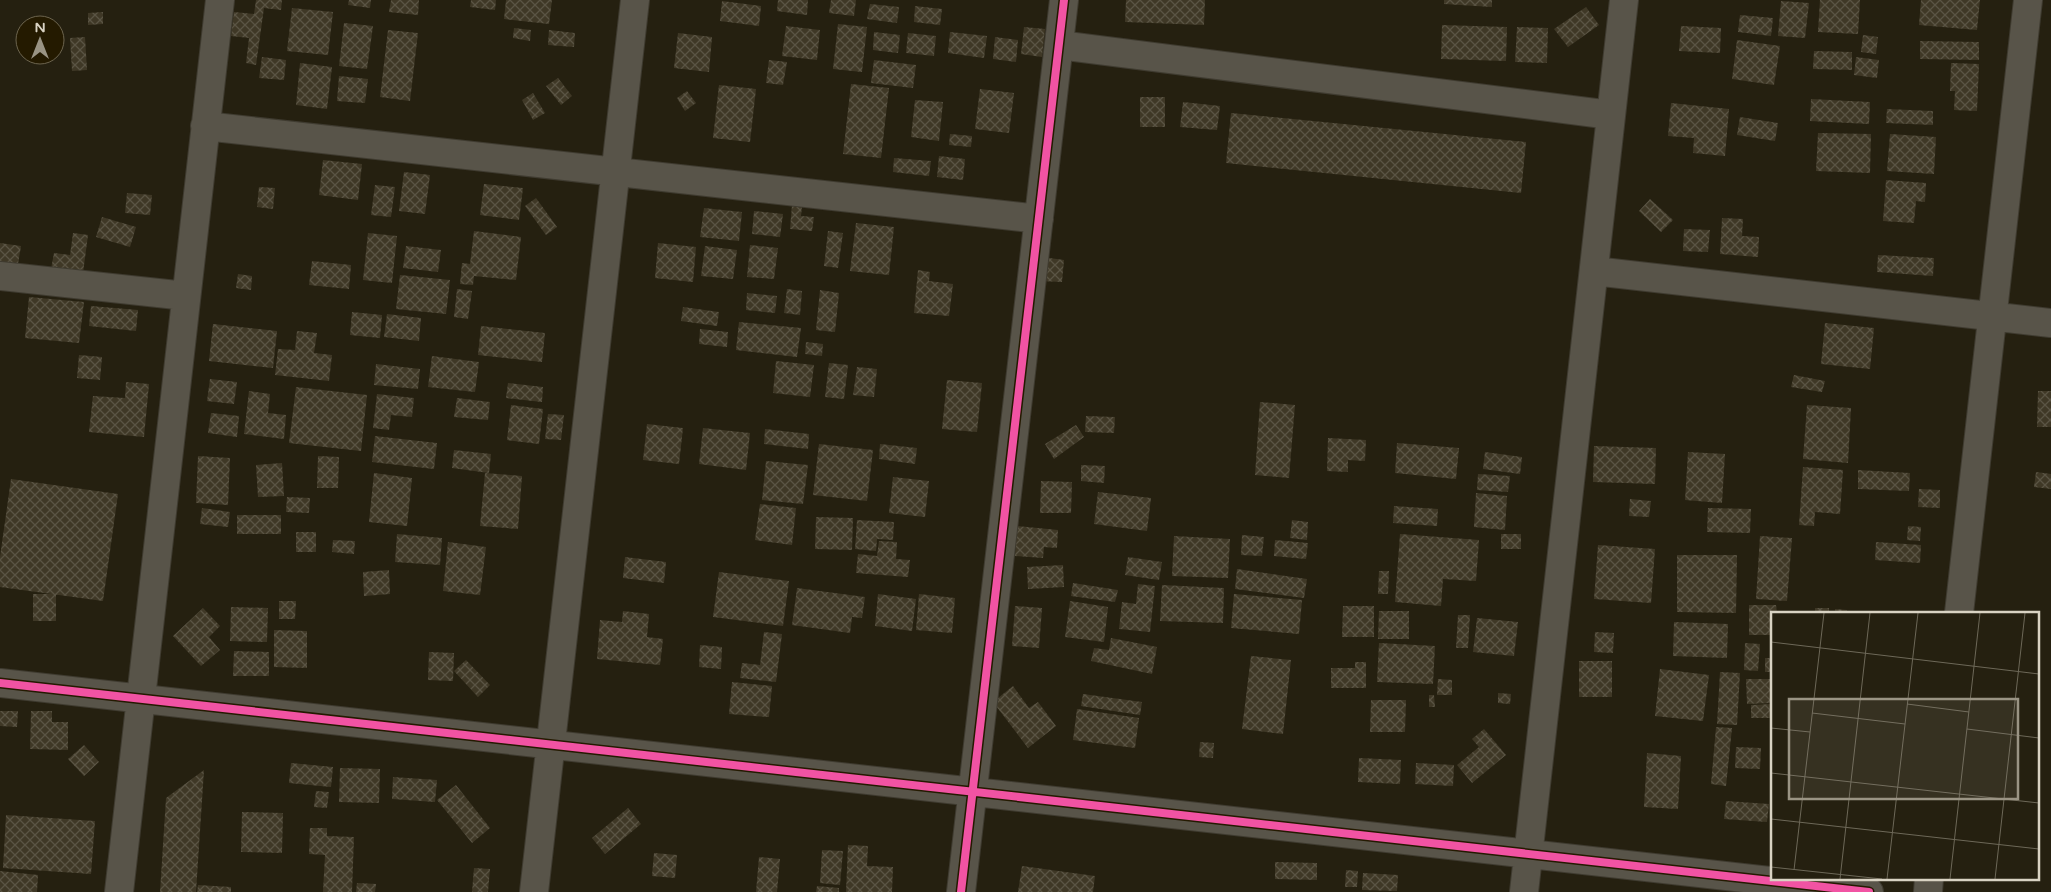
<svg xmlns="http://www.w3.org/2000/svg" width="2051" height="892" viewBox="0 0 2051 892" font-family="'Varela Round',sans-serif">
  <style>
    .building { fill: url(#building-cross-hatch) }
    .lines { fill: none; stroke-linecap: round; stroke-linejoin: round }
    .street-casing { stroke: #3f3b30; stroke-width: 30 }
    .street { stroke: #585449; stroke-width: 28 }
    .cycleway-casing { stroke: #241a00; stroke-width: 11 }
    .cycleway { stroke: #f153a3; stroke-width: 8 }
    .inset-road { fill: none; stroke: #6d6858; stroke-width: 1 }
    .view { fill: #9a9484; fill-opacity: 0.15; stroke: #9a9484; stroke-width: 2.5 }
    .inset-edge { fill: none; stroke: #d9d3c3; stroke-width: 2.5 }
  </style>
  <defs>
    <pattern id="building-cross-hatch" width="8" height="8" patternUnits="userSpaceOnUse" patternTransform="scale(1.25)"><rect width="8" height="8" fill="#3f3826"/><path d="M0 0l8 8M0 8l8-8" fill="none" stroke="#5a5444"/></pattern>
  </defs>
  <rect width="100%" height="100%" fill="#252010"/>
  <!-- building -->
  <path class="building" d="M256 0H282L281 10 264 8 256 65 246 63 249 38 231 36 234 12 254 14Z
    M349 0H371L370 8 348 5Z
    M391 0H419L418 15 389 12Z
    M471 0H496L495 10 470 7Z
    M506 0H552L549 24 504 19Z
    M778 0H808L807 15 777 11Z
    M831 0H856L854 16 829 13Z
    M1126 0H1205L1204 25 1125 22Z
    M1444 0H1492V7L1444 4Z
    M1820 0H1860L1858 34 1818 32Z
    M1921 0H1980L1977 30 1919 25Z
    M722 1 761 6 759 26 720 21Z
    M1781 1 1809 3 1805 38 1778 36Z
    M870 4 899 7 897 23 867 19Z
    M915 6 942 9 940 25 914 22Z
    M1586 7 1599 25 1568 47 1554 29Z
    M292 8 333 12 328 55 287 51Z
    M103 12V24L88 25V13Z
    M1740 15 1773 18 1771 36 1738 32Z
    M344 23 373 26 367 69 339 66Z
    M838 24 867 27 862 72 833 69Z
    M1442 25 1507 27 1506 61 1441 59Z
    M786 26 820 30 817 60 782 56Z
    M1681 26 1721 28 1720 53 1679 51Z
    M1024 27 1045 29 1042 57 1021 54Z
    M1517 27 1548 28 1547 63 1515 62Z
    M514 28 531 30 530 41 513 38Z
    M388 30 418 33 410 101 380 97Z
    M549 30 575 33 574 47 548 45Z
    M874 32 900 35 898 53 873 50Z
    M950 32 987 36 984 58 948 53Z
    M678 33 712 37 709 72 674 68Z
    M908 33 936 36 934 56 906 53Z
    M1863 35 1878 37 1876 54 1861 52Z
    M85 37 87 70 72 71 70 38Z
    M995 37 1018 40 1016 62 993 59Z
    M1737 40 1780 46 1774 85 1732 79Z
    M1920 41 1979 42V60L1920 59Z
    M1814 51 1852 52V70L1813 69Z
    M262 57 286 60 284 80 259 78Z
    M1856 57 1879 60 1877 78 1854 75Z
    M769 60 787 62 783 85 766 83Z
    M874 60 916 65 913 88 871 83Z
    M300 63 332 67 327 109 296 105Z
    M1951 63 1979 64 1977 111 1954 110 1955 91H1950Z
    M339 76 368 79 365 103 337 101Z
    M558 78 572 96 561 105 546 86Z
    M851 84 889 88 881 158 843 154Z
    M719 85 756 89 750 142 713 138Z
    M980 89 1014 93 1009 133 975 129Z
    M687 91 696 103 685 111 677 98Z
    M533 93 545 113 533 120 522 100Z
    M1140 97H1165V127H1140Z
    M1811 99 1870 102 1869 124 1810 121Z
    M915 100 943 102 939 141 911 137Z
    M1183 102 1220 106 1217 130 1180 127Z
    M1671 103 1729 109 1725 156 1693 153 1694 138 1668 136Z
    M1887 109 1933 111V125L1886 123Z
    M1231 113 1526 142 1521 193 1226 163Z
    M1740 117 1778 123 1775 141 1737 135Z
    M1818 133 1871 134 1870 173 1816 171Z
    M950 134 972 136 971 147 949 145Z
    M1890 134 1936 137 1934 174 1887 171Z
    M939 156 965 159 963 180 937 177Z
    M894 158 931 161 929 176 893 172Z
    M323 160 362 164 358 200 319 195Z
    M404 172 430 175 425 214 399 211Z
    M1886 180 1926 183 1925 202 1916 201 1914 223 1883 221Z
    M484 184 523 188 519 220 480 215Z
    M375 185 395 187 391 217 371 215Z
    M259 187 275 188 273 209 257 207Z
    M127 193 152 195 150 215 125 213Z
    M536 198 557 227 546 235 525 206Z
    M1650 199 1673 220 1661 232 1639 211Z
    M792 205 802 206 801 216 814 217 812 231 790 229Z
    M704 208 742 212 739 241 700 237Z
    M754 211 783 214 780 237 752 234Z
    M102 217 136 227 130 247 96 237Z
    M1722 218 1743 219 1742 236 1759 237 1758 257 1720 254Z
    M856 223 894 227 889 275 850 271Z
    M1684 229 1710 230 1708 252 1683 251Z
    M474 231 521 237 516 280 474 276 473 285 460 284 462 263 470 264Z
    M828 231 843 233 838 268 824 266Z
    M73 233 88 235 83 273 51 269 54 253 70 255Z
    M368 233 397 236 392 283 363 280Z
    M0 243 21 246 18 264 0 262Z
    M658 243 696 247 693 282 655 278Z
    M750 245 778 248 774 279 747 277Z
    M406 246 441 250 438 272 403 268Z
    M705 246 737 250 733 279 701 276Z
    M1878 255 1934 258 1933 276 1877 272Z
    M1042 257 1064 260 1062 282 1040 281Z
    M312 261 351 265 349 289 309 285Z
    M918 270 930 272 929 281 953 284 949 316 914 313Z
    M238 274 252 276 251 290 236 288Z
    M400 275 450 280 446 314 396 309Z
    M457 289 472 291 468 319 454 317Z
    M787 289 802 291 800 315 784 313Z
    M820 290 839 293 835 332 816 330Z
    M747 293 777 296 775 313 746 310Z
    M29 297 84 302 79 343 25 338Z
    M91 306 138 310 136 331 89 326Z
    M683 307 719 312 717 326 681 321Z
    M352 312 382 315 380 338 350 335Z
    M387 314 421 318 419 341 384 337Z
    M739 322 801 328 797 357 736 350Z
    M1825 323 1874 328 1870 369 1821 364Z
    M213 324 277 331 273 368 209 361Z
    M481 326 545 333 542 362 478 355Z
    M700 329 728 332 727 347 699 344Z
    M297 331 317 333 314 353 332 355 329 381 275 375 278 349 295 350Z
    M806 342 823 344 822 356 805 354Z
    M79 355 102 357 100 380 77 378Z
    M432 356 479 362 475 392 428 387Z
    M776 361 814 365 810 397 773 393Z
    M829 363 848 365 844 399 825 397Z
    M376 364 420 369 418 389 374 385Z
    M857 367 877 369 874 397 853 395Z
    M1794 375 1825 381 1822 392 1791 387Z
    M210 379 237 382 234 404 207 401Z
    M947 380 982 383 977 432 942 429Z
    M126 382 149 384 144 437 89 432 93 396 125 398Z
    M508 383 543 387 542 402 506 398Z
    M296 387 367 395 361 451 289 443Z
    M249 391 270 394 268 413 286 415 284 439 244 434Z
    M2038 391H2051V427H2037Z
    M377 394 414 398 412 417 391 415 389 430 373 428Z
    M457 398 490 402 488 420 454 417Z
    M1260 402 1295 405 1289 478 1255 475Z
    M511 405 543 409 539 444 507 440Z
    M1807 405 1851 408 1848 463 1803 459Z
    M211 413 239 416 237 437 208 433Z
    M548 414 564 415 561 440 545 439Z
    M1086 416 1115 417 1114 433 1085 432Z
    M647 424 683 428 679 464 643 460Z
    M1076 425 1084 437 1054 459 1045 444Z
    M703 428 750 433 746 470 699 464Z
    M765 429 809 434 808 449 764 444Z
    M375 436 437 443 434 469 372 462Z
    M1328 438 1366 440 1365 461 1348 460V472L1327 471Z
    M1397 443 1459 448 1456 479 1395 473Z
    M819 444 873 450 867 501 813 495Z
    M880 444 917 448 915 464 879 459Z
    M1594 446 1656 448 1655 484 1593 482Z
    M454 450 491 454 489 473 452 468Z
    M1485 452 1522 457 1520 474 1483 469Z
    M1688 452 1725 454 1722 503 1685 500Z
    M198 456 230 458 228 505 196 503Z
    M318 456 339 457 338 488H317Z
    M766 461 808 465 803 504 762 500Z
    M282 463 284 496 258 497 256 465Z
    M1081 465 1105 466 1104 483 1081 481Z
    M1803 467 1843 470 1840 514 1815 512 1814 526 1799 525Z
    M1858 470 1910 473 1909 491 1858 489Z
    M2036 472 2051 474V489L2034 487Z
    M374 473 412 478 407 526 369 522Z
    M485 473 522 476 518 529 480 526Z
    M1478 474 1510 476 1508 492 1477 490Z
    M893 477 929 481 925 517 889 513Z
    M11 479 118 494 103 601 0 587V557Z
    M1041 481 1072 482 1071 513H1040Z
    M1919 489 1940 490V508L1918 507Z
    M1098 492 1151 498 1147 531 1094 524Z
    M1476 493 1507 496 1505 530 1474 527Z
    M287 497 310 498 309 513 286 512Z
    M1630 499 1651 501 1649 517 1629 516Z
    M760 504 796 508 792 545 755 540Z
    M1394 506 1438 509 1437 526 1393 523Z
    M202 508 230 512 228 527 200 524Z
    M1708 508 1751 509 1750 533 1707 532Z
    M237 515H281V534H237Z
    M816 517 853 518 852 550 815 549Z
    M857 520 894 522 893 540 877 539 876 551 855 549Z
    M1292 520 1308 522 1307 540 1290 538Z
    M1017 526 1058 530 1057 548 1044 547 1043 558 1015 556Z
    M1908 526 1921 527 1920 541 1907 540Z
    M296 532H316V552H296Z
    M397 534 442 538 440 565 395 562Z
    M1400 534 1479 540 1476 581 1443 579 1441 606 1395 602Z
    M1501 534H1521V549H1501Z
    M1242 535 1264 537 1262 556 1241 555Z
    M1174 536 1230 539 1228 578 1172 576Z
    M1760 536 1792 538 1787 601 1756 599Z
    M333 540 355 541 354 554 332 552Z
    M1275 540 1308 543 1306 559 1274 556Z
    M879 541 897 542 896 559 910 560 908 577 856 573 858 554 877 556Z
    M448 542 486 547 480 595 443 591Z
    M1876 542 1921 545 1920 563 1875 560Z
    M1598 545 1655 549 1651 603 1594 599Z
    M1677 555H1737L1736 613 1677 612Z
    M625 557 666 562 664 583 623 578Z
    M1128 557 1162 562 1159 580 1125 575Z
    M1063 565 1064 587 1028 589 1027 567Z
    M1237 569 1307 579 1304 598 1235 589Z
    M389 570 390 594 364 596 363 572Z
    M1379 571H1389L1388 594H1378Z
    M719 572 789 581 783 626 713 617Z
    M1073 583 1118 590 1115 602 1071 596Z
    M1138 584 1155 586 1150 632 1119 629 1122 602 1136 604Z
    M1162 585 1224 588 1223 623 1160 621Z
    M797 588 865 597 862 618 852 617 850 633 792 625Z
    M33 594H56V621H33Z
    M878 594 916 599 912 631 875 626Z
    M919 594 955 598 952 633 916 630Z
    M1234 594 1302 600 1299 634 1231 628Z
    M279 601H296L295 619H279Z
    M1070 601 1108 607 1104 642 1065 637Z
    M1749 605H1776L1777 613H1772V635H1749Z
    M1015 606 1042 608 1039 648 1012 646Z
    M1343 606H1374V637H1342Z
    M231 607 268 608 267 642 230 641Z
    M203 608 220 626 209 637 220 650 201 666 173 636Z
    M1815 608H1829V613H1815Z
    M1835 609 1847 610V613H1835Z
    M623 611 649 614 647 637 663 639 660 665 597 659 600 620 622 622Z
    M1379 611H1409V639H1378Z
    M1458 615H1470L1468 648H1456Z
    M1477 618 1518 622 1514 656 1473 652Z
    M1674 622 1728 624 1727 658 1673 656Z
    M274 630 307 631V668L274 667Z
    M764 632 782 634 776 682 740 678 742 663 760 665Z
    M1595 632 1614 633 1613 653 1594 652Z
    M1111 638 1157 647 1152 674 1091 661 1094 648 1109 650Z
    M1379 643 1435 646 1433 684 1377 682Z
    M1745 643 1760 644 1758 671 1744 670Z
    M700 645 722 647 721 669 699 667Z
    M234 651 269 652V676H233Z
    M429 652 454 653 453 681 428 680Z
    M1251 656 1291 660 1283 734 1242 729Z
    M1765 658H1772V672H1765Z
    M466 660 490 685 478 697 454 671Z
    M1579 661H1612V697H1579Z
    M1355 662H1366V688H1331V668H1355Z
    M1660 669 1709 675 1703 721 1655 716Z
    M1720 672 1740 673 1737 725 1717 724Z
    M1438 679 1452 680V695H1437Z
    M1746 679H1772V703L1747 704Z
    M732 682 772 686 769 717 729 714Z
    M1013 686 1029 708 1038 702 1056 726 1028 748 993 702Z
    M1498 693 1511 694 1510 704 1498 703Z
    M1083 694 1142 702 1140 715 1081 706Z
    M1429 695H1434L1435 707H1429Z
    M1371 700H1406L1405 732H1370Z
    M1772 704V718H1751V705Z
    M1077 709 1139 718 1135 748 1073 740Z
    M0 711H18L17 727 0 726Z
    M31 711H52V722H68V750L30 749Z
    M1716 727 1732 728 1726 786 1711 784Z
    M1484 729 1506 755 1472 783 1457 765 1479 747 1472 739Z
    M1200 742 1214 743 1213 758 1199 757Z
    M84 745 99 762 84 776 68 759Z
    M1736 747 1761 748 1760 769 1735 768Z
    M1647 753 1681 756 1678 809 1644 807Z
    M1359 758 1401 760 1400 784 1358 782Z
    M291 763 333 767 331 787 289 783Z
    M1416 763 1454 765 1453 786 1415 784Z
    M340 768 380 769 379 803 339 802Z
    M204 770 196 892H160L166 798Z
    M393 777 437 780 435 802 392 799Z
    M456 785 490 828 472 843 437 800Z
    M316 791 329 792 327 808 314 807Z
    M1726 801 1769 804 1767 822 1724 819Z
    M628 808 641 824 605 854 592 838Z
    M242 812 283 813 282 853 241 852Z
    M6 815 95 821 91 874 3 868Z
    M310 828H327V836L354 837 352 892H323L325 855 309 854Z
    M848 845 868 846 867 866 893 867 892 892H846Z
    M822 850 843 851 840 885 820 883Z
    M654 853 677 855 675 878 652 876Z
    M759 857 780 859 777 892H756Z
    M1275 862 1317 863V880L1275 879Z
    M1022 866 1095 876 1093 892H1018Z
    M474 868 490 869 488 892H472Z
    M1346 870 1358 871 1357 887H1345Z
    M0 871 38 875 37 892H0Z
    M1363 873 1398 875 1397 891 1362 890Z
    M357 883 376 884 375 892H356Z
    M198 885 231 887V892H197Z
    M817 886 839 888V892H816Z"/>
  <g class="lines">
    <!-- street casing -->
    <g class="street-casing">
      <path id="street" d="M1059 45 1611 115
        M205 126 1039 219
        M1594 271 2051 323
        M0 276 186 296
        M1959 613 2028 0
        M0 683 1869 892
        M119 892 220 0
        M534 892 635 0
        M961 892 1064 0
        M1524 892 1624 0
        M1928 892 1929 878"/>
    </g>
    <!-- street -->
    <use href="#street" class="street"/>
    <!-- cycleway casing -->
    <g class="cycleway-casing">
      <path id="cycleway" d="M0 683 1869 892
        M961 892 1064 0"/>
    </g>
    <!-- cycleway -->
    <use href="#cycleway" class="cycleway"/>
  </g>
  <!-- overview -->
  <g transform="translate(1771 612)">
    <rect width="268" height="268" fill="#252010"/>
    <path class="inset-road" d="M0 30 268 62M136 92 198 100M41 101 134 112M0 116 39 120M196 117 268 126M0 161 268 191M0 207 268 237M0 255 111 267M23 258 53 1M69 267 99 1M116 267 147 1M179 267 209 1M224 267 254 1"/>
    <path class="view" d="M18 87H247V187H18Z"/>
    <rect width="268" height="268" class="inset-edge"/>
  </g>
  <!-- north arrow -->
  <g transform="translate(40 40)"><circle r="24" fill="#241a00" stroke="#6c644e"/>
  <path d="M0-4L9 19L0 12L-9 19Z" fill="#9a9484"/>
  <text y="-8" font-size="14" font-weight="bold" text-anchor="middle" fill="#d9d3c3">N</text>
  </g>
</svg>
